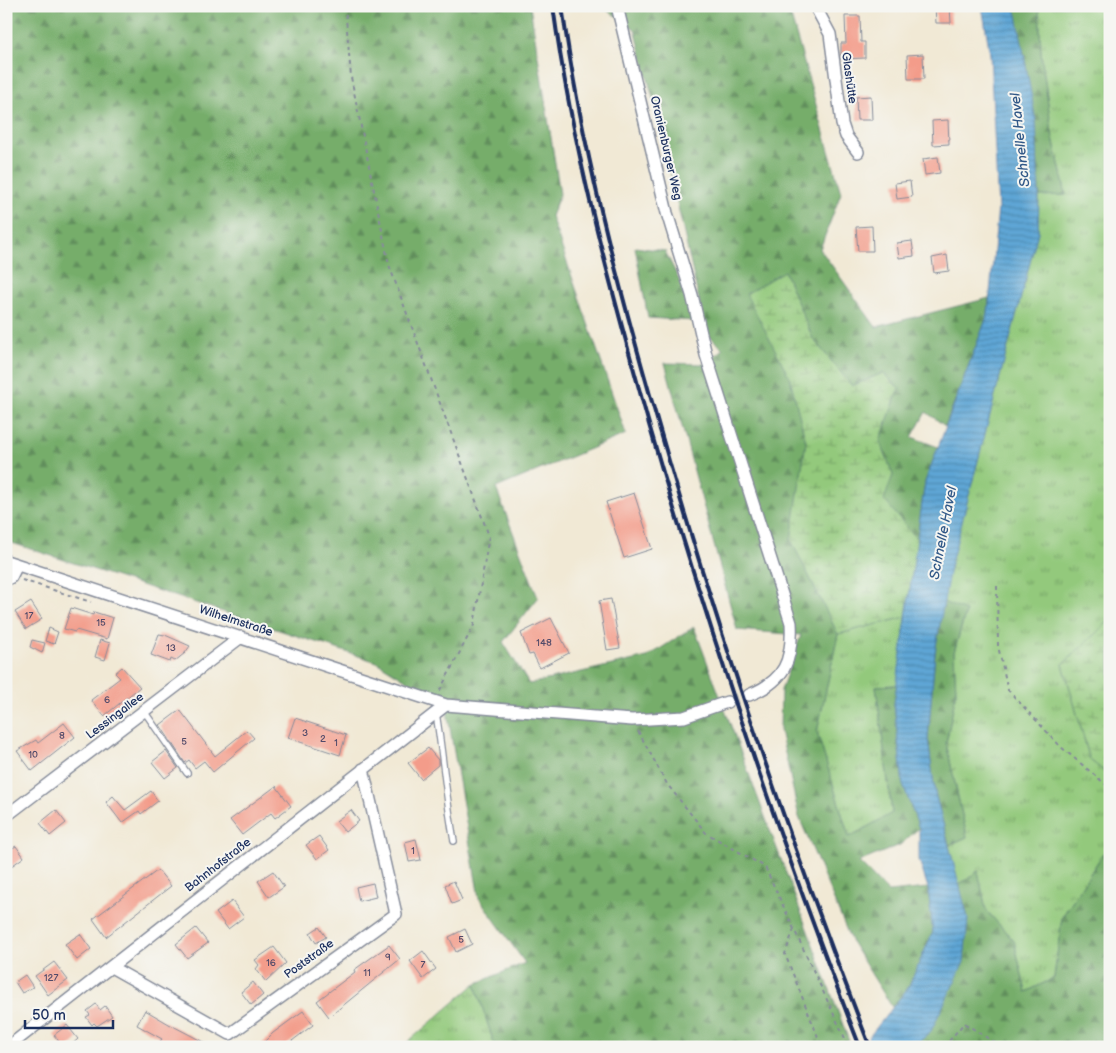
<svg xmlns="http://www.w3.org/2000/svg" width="1116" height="1053" viewBox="0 0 1116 1053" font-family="'Balsamiq Sans',sans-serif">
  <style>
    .grass { fill: url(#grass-tufts); stroke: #577c6c }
    .forest { fill: url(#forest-firs); stroke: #486e64 }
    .wetland { fill: url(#wetland-marsh); stroke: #577c6c }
    .water { fill: url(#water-rules); stroke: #3c6a9a }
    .building { fill: #f39c8a }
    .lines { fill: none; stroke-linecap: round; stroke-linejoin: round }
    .street-tunnel { stroke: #c6c4bd; stroke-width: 11; stroke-dasharray: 11 5.5; stroke-linecap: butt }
    .lane-casing { stroke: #868c9a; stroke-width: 8 }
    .street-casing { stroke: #868c9a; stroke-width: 14 }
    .path { stroke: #868c9a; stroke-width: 2; stroke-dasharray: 4 4; stroke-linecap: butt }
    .lane { stroke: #fff; stroke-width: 5.5 }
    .street { stroke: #fff; stroke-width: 11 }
    .rail { stroke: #1b2f5e; stroke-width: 4 }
    .labels { text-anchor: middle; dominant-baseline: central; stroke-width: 4; stroke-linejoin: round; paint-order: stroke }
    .number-label { font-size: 10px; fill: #514a69 }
    .street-label { font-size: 12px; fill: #1b2f5e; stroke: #f6f6f2 }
    .water-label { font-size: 14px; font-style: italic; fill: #325988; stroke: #f6f6f2 }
  </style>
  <defs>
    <pattern id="grass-tufts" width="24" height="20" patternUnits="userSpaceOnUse" patternTransform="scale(1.25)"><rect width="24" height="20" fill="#93c97b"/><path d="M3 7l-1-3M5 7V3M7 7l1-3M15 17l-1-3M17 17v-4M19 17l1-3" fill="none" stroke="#77a468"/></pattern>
    <pattern id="forest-firs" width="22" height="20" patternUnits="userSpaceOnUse" patternTransform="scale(1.25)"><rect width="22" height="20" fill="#76ad6b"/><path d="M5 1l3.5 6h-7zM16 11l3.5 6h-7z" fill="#608d5b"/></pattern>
    <pattern id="wetland-marsh" width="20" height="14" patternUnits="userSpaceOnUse" patternTransform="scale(1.25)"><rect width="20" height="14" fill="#93c97b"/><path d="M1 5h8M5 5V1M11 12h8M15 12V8" fill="none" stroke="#77a468"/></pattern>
    <pattern id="water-rules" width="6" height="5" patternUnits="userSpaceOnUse" patternTransform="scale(1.25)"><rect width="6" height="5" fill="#5ea6d5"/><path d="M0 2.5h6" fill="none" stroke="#4d88b0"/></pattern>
  </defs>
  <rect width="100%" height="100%" fill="#f6f6f2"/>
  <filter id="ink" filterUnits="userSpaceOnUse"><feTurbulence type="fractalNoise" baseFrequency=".02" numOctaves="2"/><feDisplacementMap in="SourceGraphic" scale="10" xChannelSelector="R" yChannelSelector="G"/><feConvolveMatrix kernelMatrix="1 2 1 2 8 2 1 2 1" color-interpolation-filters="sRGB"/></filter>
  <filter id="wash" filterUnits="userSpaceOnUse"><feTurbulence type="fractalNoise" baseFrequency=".0096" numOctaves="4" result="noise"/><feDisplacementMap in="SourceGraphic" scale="20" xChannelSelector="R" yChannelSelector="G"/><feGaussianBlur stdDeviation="1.12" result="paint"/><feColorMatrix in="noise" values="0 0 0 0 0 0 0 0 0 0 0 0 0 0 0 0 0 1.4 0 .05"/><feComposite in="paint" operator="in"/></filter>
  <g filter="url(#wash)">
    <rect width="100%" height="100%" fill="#f1e9d5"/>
    <!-- grass -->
    <path class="grass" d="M1039 6H1110V620L1063 664 1090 760 1110 776V843L1062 917 1054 978 1026 992 1014 941 986 910 978 871 959 885 949 845 967 837 946 743 956 693 954 652 966 612 943 602 950 567 1038 232 1039 196 1066 195 1052 133 1041 53Z
      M906 617 897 685 876 686 892 814 849 837 817 732 838 634Z
      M475 984 495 1047H402Z"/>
    <!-- forest -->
    <path class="forest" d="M6 6H530L560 194 551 216 626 434 496 488 538 598 503 642 529 684 647 657 694 627 849 1041 847 1047H495L475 984 525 963 479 898 446 705 377 662 6 541Z
      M601 6H788L841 193 820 249 876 327 989 298 988 315 945 426 926 412 912 437 938 447 925 482 917 539 883 500 893 475 880 441 899 388 883 373 852 386 813 339 784 271 747 294 790 378 806 442 791 540 838 634 817 732 849 837 892 813 876 686 897 685 894 704 903 785 919 828 900 845 859 862 888 892 928 888 933 932 908 988 892 1007 852 943 799 817 780 730 781 690 801 635 737 630 665 363 706 364 723 349 694 321 648 318 635 247 665 251 692 306 700 305 660 126 635 29Z
      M1014 6H1039L1041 53 1052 133 1066 195 1039 196 1036 125Z
      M943 602 966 611 954 652 956 693 946 743 967 837 949 845 935 793 928 739 935 652Z
      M1110 843V1047H958L955 1042 953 1047H912L930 1033 968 918 959 885 978 871 986 910 1014 941 1026 992 1054 978 1062 917Z"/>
    <!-- wetland -->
    <path class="wetland" d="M784 271 813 339 852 386 883 373 899 388 880 441 893 475 884 500 917 539 906 617 838 634 791 540 806 442 790 378 746 294Z
      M1110 620V776L1090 760 1063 664Z"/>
    <!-- water -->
    <path class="water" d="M982 6H1014L1017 15 1036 122 1039 196 1038 232 950 567 935 652 928 739 935 793 968 918 964 962 930 1033 912 1047H861L908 988 933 932 928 888 919 860V828L903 785 894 704 925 482 988 314 998 208 990 54Z"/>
    <g id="blocks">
      <!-- building -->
      <path class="building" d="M935 6H950L951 23H936Z
        M845 16H860L861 42H865V58L841 59V43H846Z
        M923 54 924 79H908L907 55Z
        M871 96 872 120H857L856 97Z
        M948 120 949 144 933 145 932 121Z
        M938 157 940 173 925 175 923 159Z
        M910 181 912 197 897 199 895 183Z
        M872 226 873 251H858L856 227Z
        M912 241 914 256 899 258 897 243Z
        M947 255 949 271 934 273 932 258Z
        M634 493 652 549 624 558 606 502Z
        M611 599 620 648 607 650 599 601Z
        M31 602 42 619 26 629 15 612Z
        M71 608 93 615 94 612 113 618 107 639 76 630 75 632 64 629Z
        M551 618 569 653 540 668 533 654 529 655 521 633Z
        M49 628 58 632 54 644 45 641Z
        M159 634 165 635 190 646 185 653 175 661 171 659 170 662 151 655Z
        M32 640 45 643 42 653 30 647Z
        M100 640 110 643 105 660 95 657Z
        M122 667 140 687 104 716 91 700 120 678 115 673Z
        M180 710 215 756 247 730 254 738 213 772 204 761 195 768 189 760 185 763 160 725Z
        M295 718 346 735 340 755 288 738Z
        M64 723 75 737 32 771 17 751 36 740 38 743Z
        M428 748 438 760V765L421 779 408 763Z
        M166 751 178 768 165 778 152 762Z
        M276 786 291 806 275 818 271 813 242 835 230 820Z
        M151 791 158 801 141 814 139 811 122 823 106 802 113 796 125 810Z
        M56 810 66 823 50 836 40 823Z
        M351 810 359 821 345 832 336 821Z
        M319 836 329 850 317 859 306 845Z
        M416 839 421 860 409 862 405 842Z
        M16 846 24 857 6 870V852Z
        M158 870 171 886 106 937 93 919Z
        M273 871 284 887 269 897 258 881Z
        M454 881 462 900 452 904 445 885Z
        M373 883 376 897 359 901 356 887Z
        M232 901 244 917 228 929 216 913Z
        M319 927 326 937 316 943 310 933Z
        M196 928 208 943 187 958 176 944Z
        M465 929 472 944 456 952 449 937Z
        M80 934 91 949 77 960 65 944Z
        M389 945 400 959 329 1017 317 1001 355 972 354 970Z
        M274 947 286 963 266 982 256 969 259 965 255 960Z
        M423 951 436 969 423 979 410 961Z
        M54 962 68 980 48 995 35 976Z
        M25 975 33 987 22 993 15 982Z
        M253 982 263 995 251 1005 241 992Z
        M96 1004 100 1010 105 1006 112 1016 97 1026 94 1023 92 1025 86 1017 90 1015 87 1011Z
        M145 1010 169 1024 213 1047H165L159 1043 162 1039 137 1025Z
        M303 1011 313 1025 284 1047H259L273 1033Z
        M67 1025 78 1039 69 1047H63L54 1035Z"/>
    </g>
  </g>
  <g filter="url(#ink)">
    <use href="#blocks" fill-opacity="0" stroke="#868c9a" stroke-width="1"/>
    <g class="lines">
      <!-- street-tunnel -->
      <path class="street-tunnel" d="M727 702 749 695"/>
      <!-- lane casing -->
      <g class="lane-casing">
        <path id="lane" d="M144 711 187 773
          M436 713C443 756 446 798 454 841"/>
      </g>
      <!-- street casing -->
      <g class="street-casing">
        <path id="street" d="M617 6 667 213 692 295 706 355 791 623C793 660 785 681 749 695
          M815 6 830 34 842 124 846 136 858 152
          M6 561 446 705 632 720 684 717 727 702
          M6 580 11 577 17 565
          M6 816 241 637
          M111 967 230 1034 396 914 363 769
          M8 1047 446 705"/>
      </g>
      <!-- path -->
      <path class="path" d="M345 6 351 77 389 265 489 536 474 625 439 692
        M22 580 91 602
        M997 586 998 646 1008 690 1061 747 1110 788
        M638 731 667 784 706 833 765 867 849 1047
        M794 929 785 954 822 1047
        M944 1047 964 1023 997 1044 1015 1047"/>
      <!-- lane -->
      <use href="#lane" class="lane"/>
      <!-- street -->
      <use href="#street" class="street"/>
      <!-- rail -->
      <path class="rail" d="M553 6C572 147 610 285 648 421 709 633 780 842 860 1047
        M562 6C581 145 617 281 656 416 717 630 789 840 870 1047"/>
    </g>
  </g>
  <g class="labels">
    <!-- number labels -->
    <g class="number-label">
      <text x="29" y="616">17</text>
      <text x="101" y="623">15</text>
      <text x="544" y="643">148</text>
      <text x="171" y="648">13</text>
      <text x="107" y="700">6</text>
      <text x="305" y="733">3</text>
      <text x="62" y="736">8</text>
      <text x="323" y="739">2</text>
      <text x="184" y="742">5</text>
      <text x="336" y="743">1</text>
      <text x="33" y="755">10</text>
      <text x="413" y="851">1</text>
      <text x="461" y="940">5</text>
      <text x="388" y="957">9</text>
      <text x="271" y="963">16</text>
      <text x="423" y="965">7</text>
      <text x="367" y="973">11</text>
      <text x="51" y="978">127</text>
    </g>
    <!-- street labels -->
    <g class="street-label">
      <text transform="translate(849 78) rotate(82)">Glashütte</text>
      <text transform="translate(666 148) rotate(77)">Oranienburger Weg</text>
      <text transform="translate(236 621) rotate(18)">Wilhelmstraße</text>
      <text transform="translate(115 716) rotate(-37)">Lessingallee</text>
      <text transform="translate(218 865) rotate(-38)">Bahnhofstraße</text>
      <text transform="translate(309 959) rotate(-36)">Poststraße</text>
    </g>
    <!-- water labels -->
    <g class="water-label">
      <text transform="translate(1020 140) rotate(-96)">Schnelle Havel</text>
      <text transform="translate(943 533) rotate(-79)">Schnelle Havel</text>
    </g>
  </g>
  <!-- margin -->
  <rect width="1116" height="1053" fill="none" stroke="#f6f6f2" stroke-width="25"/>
  <!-- scale -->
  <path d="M25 1020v8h88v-8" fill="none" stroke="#1b2f5e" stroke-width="2.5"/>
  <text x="32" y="1020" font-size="15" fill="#1b2f5e" stroke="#f6f6f2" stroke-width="4" paint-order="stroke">50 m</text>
</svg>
